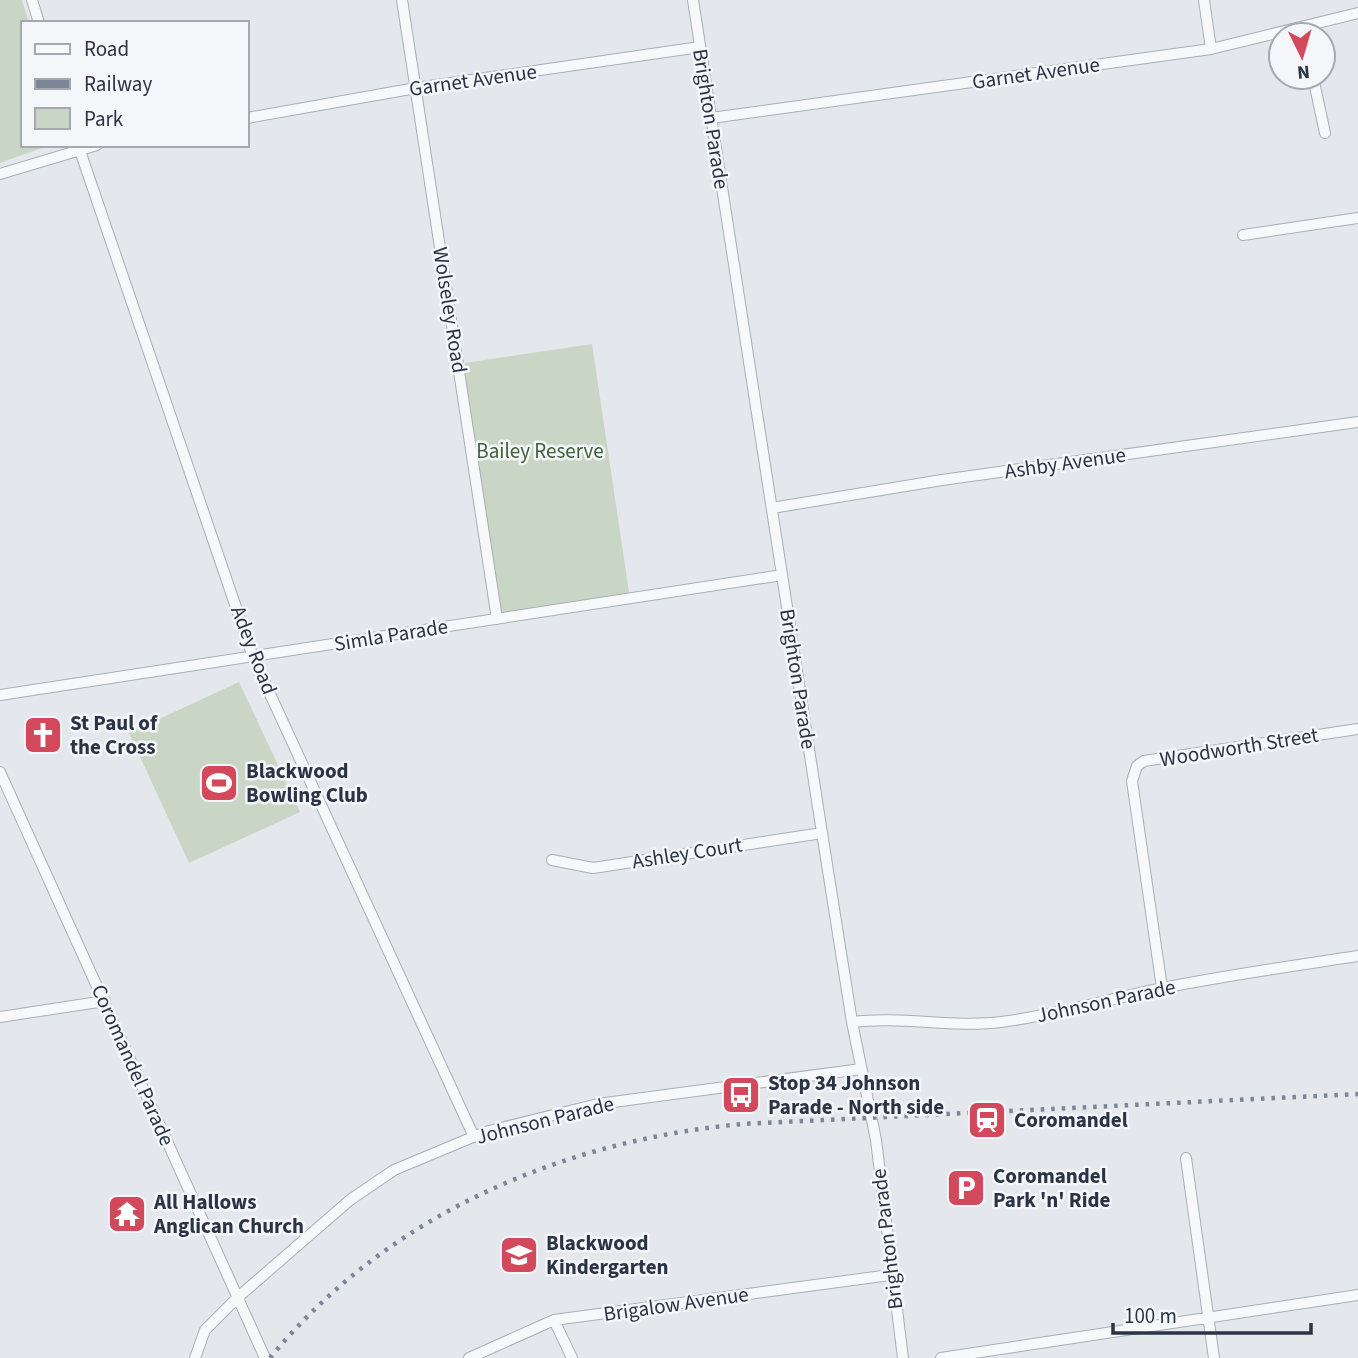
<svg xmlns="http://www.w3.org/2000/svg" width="1358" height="1358" viewBox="0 0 1358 1358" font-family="'Source Sans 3',sans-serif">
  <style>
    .green { fill: #c9d6c5 }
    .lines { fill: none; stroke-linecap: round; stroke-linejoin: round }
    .street-casing { stroke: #a9aeb7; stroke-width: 12 }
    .street { stroke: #f7f8fa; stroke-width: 10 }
    .rail { stroke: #7d8696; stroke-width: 4.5; stroke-dasharray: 3.5 7; stroke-linecap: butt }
    .labels { text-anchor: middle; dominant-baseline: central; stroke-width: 5; stroke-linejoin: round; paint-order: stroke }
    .street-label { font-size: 21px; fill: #2b3445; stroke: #f4f6f9 }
    .park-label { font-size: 21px; fill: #3f6138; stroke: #f4f6f9 }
    .poi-label { font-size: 21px; font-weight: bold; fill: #2b3445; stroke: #f4f6f9; text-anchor: start }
  </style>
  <rect width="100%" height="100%" fill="#e4e7ec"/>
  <!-- green -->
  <path class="green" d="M0 0H22L29 23H23V145H50L0 163Z
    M592 344 630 599 497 619 458 364Z
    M239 682 300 812 189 863 129 733Z"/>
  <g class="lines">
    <!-- street casing -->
    <g class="street-casing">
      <path id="street" d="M32 0 39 23
        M402 0 497 619
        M693 0 822 833 852 1022 876 1140 903 1358
        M1204 0 1211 49
        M1313 77 1325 133
        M247 118 416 88 700 47
        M711 118 1211 49 1358 13
        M78 145 253 657 474 1137
        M0 174 97 145
        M1243 235 1358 218
        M772 508 942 480 1358 422
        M0 695 782 575
        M0 772 265 1358
        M552 860 593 868 822 833
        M1162 988 1132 781 1137 766 1144 761 1358 729
        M0 1017 105 1001
        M852 1022C903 1016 952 1028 1001 1022 1056 1015 1109 999 1163 988 1227 975 1293 966 1358 956
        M1186 1158 1214 1358
        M554 1320 572 1358
        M195 1358 205 1330 237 1298 350 1200 394 1170 485 1132 598 1104 861 1069
        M469 1358 554 1320 890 1275
        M941 1358 1358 1295"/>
    </g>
    <!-- street -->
    <use href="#street" class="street"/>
    <!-- rail -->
    <path class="rail" d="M270 1358C387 1215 561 1141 742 1124L1358 1094"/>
  </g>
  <!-- icons -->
  <defs>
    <g id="church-square" transform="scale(2.0125)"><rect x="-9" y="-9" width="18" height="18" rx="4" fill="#d1495b" stroke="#f4f6f9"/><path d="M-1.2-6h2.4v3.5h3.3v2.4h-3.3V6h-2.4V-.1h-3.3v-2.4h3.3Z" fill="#fff"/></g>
    <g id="stadium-square" transform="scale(2.0125)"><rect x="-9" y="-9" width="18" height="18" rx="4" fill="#d1495b" stroke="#f4f6f9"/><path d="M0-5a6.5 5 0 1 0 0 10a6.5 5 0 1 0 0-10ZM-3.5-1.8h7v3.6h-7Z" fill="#fff"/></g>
    <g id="bus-square" transform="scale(2.0125)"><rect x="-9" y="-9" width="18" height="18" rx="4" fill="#d1495b" stroke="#f4f6f9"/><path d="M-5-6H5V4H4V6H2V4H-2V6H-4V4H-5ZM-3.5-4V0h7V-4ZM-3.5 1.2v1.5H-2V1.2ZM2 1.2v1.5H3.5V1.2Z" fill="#fff"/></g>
    <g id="station-square" transform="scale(2.0125)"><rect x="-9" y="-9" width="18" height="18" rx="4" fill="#d1495b" stroke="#f4f6f9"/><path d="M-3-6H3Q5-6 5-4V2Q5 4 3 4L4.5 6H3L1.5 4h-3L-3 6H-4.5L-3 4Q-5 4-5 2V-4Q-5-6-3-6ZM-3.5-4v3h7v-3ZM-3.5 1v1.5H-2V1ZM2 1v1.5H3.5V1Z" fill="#fff"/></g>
    <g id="parking-square" transform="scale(2.0125)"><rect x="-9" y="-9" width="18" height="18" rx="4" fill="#d1495b" stroke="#f4f6f9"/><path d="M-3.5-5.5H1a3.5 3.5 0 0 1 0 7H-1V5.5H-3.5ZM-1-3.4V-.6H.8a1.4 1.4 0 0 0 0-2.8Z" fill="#fff"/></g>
    <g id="temple-square" transform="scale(2.0125)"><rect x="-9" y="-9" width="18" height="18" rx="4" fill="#d1495b" stroke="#f4f6f9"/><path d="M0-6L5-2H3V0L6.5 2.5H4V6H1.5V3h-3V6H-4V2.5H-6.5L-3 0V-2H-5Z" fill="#fff"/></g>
    <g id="school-square" transform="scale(2.0125)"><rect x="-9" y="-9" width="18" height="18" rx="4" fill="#d1495b" stroke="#f4f6f9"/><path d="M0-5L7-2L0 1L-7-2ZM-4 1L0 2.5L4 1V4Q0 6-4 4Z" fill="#fff"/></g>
  </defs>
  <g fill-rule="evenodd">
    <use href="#church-square" x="43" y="735"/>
    <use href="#stadium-square" x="219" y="783"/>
    <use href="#bus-square" x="741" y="1095"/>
    <use href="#station-square" x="987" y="1120"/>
    <use href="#parking-square" x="966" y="1188"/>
    <use href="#temple-square" x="127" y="1214"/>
    <use href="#school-square" x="519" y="1255"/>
  </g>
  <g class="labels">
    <!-- street labels -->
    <g class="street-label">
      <text transform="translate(1036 73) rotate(-8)">Garnet Avenue</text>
      <text transform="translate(473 80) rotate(-8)">Garnet Avenue</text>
      <text transform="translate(711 119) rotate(81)">Brighton Parade</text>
      <text transform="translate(450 310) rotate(81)">Wolseley Road</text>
      <text transform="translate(1065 463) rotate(-8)">Ashby Avenue</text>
      <text transform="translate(391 635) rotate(-9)">Simla Parade</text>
      <text transform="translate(254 650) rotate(69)">Adey Road</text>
      <text transform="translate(798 679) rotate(81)">Brighton Parade</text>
      <text transform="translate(1239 747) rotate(-9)">Woodworth Street</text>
      <text transform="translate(687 853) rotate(-9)">Ashley Court</text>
      <text transform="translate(1106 1001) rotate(-12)">Johnson Parade</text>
      <text transform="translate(133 1065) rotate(66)">Coromandel Parade</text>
      <text transform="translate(545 1120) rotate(-14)">Johnson Parade</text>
      <text transform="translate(887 1239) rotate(-97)">Brighton Parade</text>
      <text transform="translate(676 1304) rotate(-8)">Brigalow Avenue</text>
    </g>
    <!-- park labels -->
    <g class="park-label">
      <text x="540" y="451">Bailey Reserve</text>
    </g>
    <!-- poi labels -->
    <g class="poi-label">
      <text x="70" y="723">St Paul of<tspan x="70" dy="24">the Cross</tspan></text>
      <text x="246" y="771">Blackwood<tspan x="246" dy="24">Bowling Club</tspan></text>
      <text x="768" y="1083">Stop 34 Johnson<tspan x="768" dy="24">Parade - North side</tspan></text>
      <text x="1014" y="1120">Coromandel</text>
      <text x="993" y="1176">Coromandel<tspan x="993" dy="24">Park 'n' Ride</tspan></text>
      <text x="154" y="1202">All Hallows<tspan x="154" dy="24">Anglican Church</tspan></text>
      <text x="546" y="1243">Blackwood<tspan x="546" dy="24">Kindergarten</tspan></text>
    </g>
  </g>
  <!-- legend -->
  <rect x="21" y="21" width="228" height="126" fill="#f4f6f9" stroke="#a4a8b1" stroke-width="2"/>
  <rect x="35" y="44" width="35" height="10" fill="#f7f8fa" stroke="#a4a8b1" stroke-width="2"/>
  <text x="84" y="56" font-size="21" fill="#2b3445">Road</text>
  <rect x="35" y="79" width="35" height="10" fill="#7d8696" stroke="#a4a8b1" stroke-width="2"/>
  <text x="84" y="91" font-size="21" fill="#2b3445">Railway</text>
  <rect x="35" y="108" width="35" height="21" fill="#c9d6c5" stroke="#a4a8b1" stroke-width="2"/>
  <text x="84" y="126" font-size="21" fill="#2b3445">Park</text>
  <!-- north arrow -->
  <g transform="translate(1302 56) rotate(175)"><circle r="33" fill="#f4f6f9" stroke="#a4a8b1" stroke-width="2"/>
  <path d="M0-5L12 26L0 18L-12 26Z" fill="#d1495b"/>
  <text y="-10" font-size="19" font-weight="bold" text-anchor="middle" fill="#2b3445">N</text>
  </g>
  <!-- scale -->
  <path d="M1113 1323v10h198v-10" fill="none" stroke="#2b3445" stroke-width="3.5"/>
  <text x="1124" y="1323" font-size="21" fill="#2b3445" stroke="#f4f6f9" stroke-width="5" paint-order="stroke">100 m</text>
</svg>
